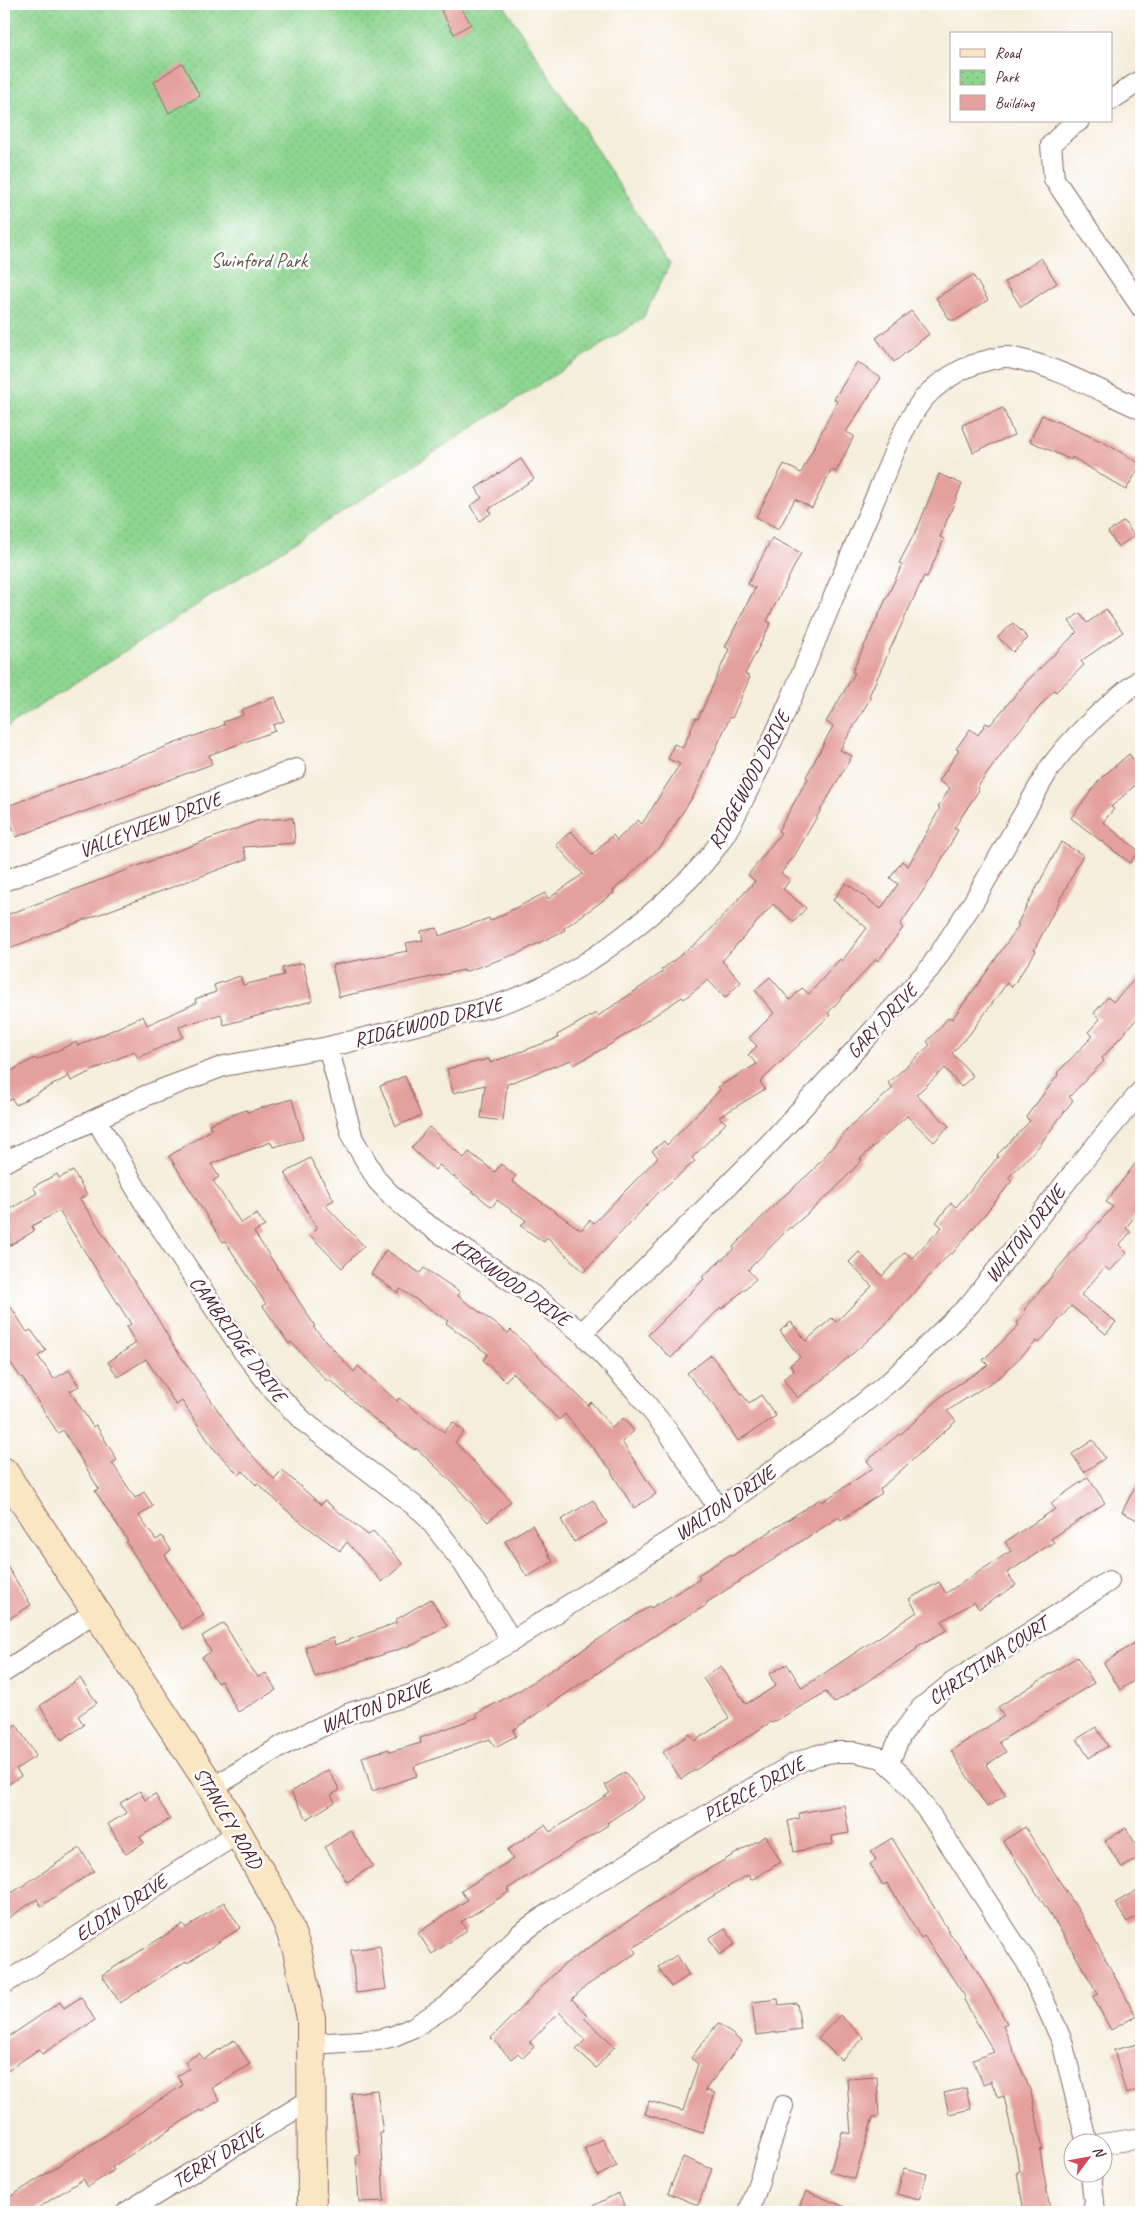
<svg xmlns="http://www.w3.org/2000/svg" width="1145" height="2216" viewBox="0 0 1145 2216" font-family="Caveat,sans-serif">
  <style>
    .park { fill: url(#park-dots); stroke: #6c7a5e }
    .building { fill: #e4a09d }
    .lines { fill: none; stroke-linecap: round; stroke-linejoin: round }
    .street-casing { stroke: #866769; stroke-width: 22 }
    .secondary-casing { stroke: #866769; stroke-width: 30 }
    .street { stroke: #fff; stroke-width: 20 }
    .secondary { stroke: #fbe6c4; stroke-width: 28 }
    .labels { text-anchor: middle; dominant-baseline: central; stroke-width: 5; stroke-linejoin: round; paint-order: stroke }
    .park-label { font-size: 20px; fill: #5e5649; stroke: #fff }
    .street-label { font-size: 20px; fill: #4a1f2b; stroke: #fff }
  </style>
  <defs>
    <pattern id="park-dots" width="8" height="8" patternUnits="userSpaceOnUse" patternTransform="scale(1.25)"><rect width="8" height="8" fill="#8dd590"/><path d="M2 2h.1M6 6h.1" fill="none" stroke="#7bb67c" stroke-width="1.8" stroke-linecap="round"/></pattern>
  </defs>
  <rect width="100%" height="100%" fill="#fff"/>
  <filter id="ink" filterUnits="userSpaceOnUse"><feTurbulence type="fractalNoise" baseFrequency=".02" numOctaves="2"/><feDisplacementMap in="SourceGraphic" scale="10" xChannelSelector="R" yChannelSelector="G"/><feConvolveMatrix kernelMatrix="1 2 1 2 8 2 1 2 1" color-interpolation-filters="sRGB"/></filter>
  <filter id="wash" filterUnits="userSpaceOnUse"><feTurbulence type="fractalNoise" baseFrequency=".0096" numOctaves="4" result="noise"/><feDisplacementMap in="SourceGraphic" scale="20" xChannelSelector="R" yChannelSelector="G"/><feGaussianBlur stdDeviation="1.12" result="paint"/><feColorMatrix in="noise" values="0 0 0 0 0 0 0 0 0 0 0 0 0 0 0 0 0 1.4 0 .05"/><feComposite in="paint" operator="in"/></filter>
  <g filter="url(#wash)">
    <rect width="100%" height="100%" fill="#f4eedb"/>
    <!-- park -->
    <path class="park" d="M4 4H503L670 264 643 318 4 729Z"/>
    <g id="blocks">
      <!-- building -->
      <path class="building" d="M453 4H459L471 24 454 34 441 11Z
        M182 63 200 96 169 113 154 82Z
        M1041 258 1057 283 1021 307 1005 282Z
        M973 275 988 300 956 320H950L936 298Z
        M911 311 929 334 894 362 876 338Z
        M857 362 881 378 846 432 854 436 836 472 831 470 812 508 795 499 779 529 756 517 784 464 801 473 837 401 834 399Z
        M1003 408 1014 435 973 452 962 425Z
        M1042 415 1103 442 1141 464 1126 490 1072 457 1071 460 1030 441Z
        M521 459 534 479 489 509 491 513 480 521 470 506 482 498 476 488Z
        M939 474 962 484 940 537 944 539 927 577 924 576 893 643 869 696 871 697 840 750 852 756 793 858 781 873 790 880 783 889 806 908 794 922 773 904 749 931 722 961 741 982 725 998 708 980 684 999 682 997 613 1043 574 1065 571 1060 507 1084 503 1121 481 1118 485 1085 453 1093 447 1069 489 1059 490 1063 558 1038 557 1035 596 1013 598 1016 663 972 661 970 703 938 755 881 748 875 781 833 778 831 808 778 806 777 833 726 826 722 855 673 852 672 902 565 899 563 918 527Z
        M1124 521 1134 536 1118 547 1108 532Z
        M772 538 801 553 767 621 771 623 745 674 750 677 732 718 730 717 697 790 662 845 613 891 614 893 564 928 565 930 519 953 464 972V970L339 997 332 965 408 951 406 943 423 940 421 931 437 928 439 936 489 918 490 921 545 893 548 899 583 874 556 845 571 831 592 855 613 835 617 840 638 820 642 824 680 764 668 759 674 744 683 748 696 718 698 719 729 649 725 647 755 588 748 584Z
        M1106 609 1123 632 1081 661 1084 665 1056 692 1054 690 1012 739 977 788 979 790 954 828 958 830 931 879 900 925 903 928 878 961 876 959 828 1013 830 1015 760 1082 765 1089 719 1117 726 1123 692 1158 695 1161 658 1193 584 1272 547 1237 544 1242 521 1226 526 1220 497 1200 492 1207 439 1165 435 1170 411 1148 429 1127 464 1158 469 1152 495 1172 501 1164 516 1176 512 1181 581 1230 590 1220 594 1223 658 1157 652 1151 664 1141 667 1145 720 1090 718 1087 757 1064 748 1055 757 1046 749 1038 774 1013 755 990 770 977 790 1000 802 988 809 994 840 959 842 961 867 928 833 900 846 883 881 909 898 884 890 878 902 861 908 866 940 808 938 807 950 788 939 781 959 750 956 749 970 729 978 735 986 723 990 725 1028 680 1077 632 1069 621 1080 613 1087 623Z
        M1013 623 1028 638 1013 652 998 637Z
        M275 697 284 721 273 725 275 731 209 755 212 764 16 837 5 807 224 725 223 722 243 715 241 710Z
        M1129 754 1141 769V780L1111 807 1114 809 1103 822 1139 851 1130 863 1071 818 1101 778Z
        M293 818 295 843 243 847 247 859 4 950V916L260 820Z
        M1061 842 1083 855 1034 950 1036 951 1012 987 1007 983 969 1035 952 1053 973 1076 961 1087 945 1068 916 1095 949 1126 934 1142 907 1116 860 1159 862 1160 833 1191 791 1228 790 1227 748 1270 756 1279 722 1309 721 1307 671 1358 648 1335 704 1279 702 1277 734 1249 733 1247 775 1204 812 1171 848 1129 893 1088 888 1083 930 1045 927 1042 949 1017 952 1019 981 980 1019 925 1017 924Z
        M303 963 312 1001 224 1025 221 1014 179 1027 183 1037 138 1058 134 1051 71 1081 69 1076 16 1105 12 1099 4 1103V1075L35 1058 37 1060 76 1042 78 1046 143 1016 147 1025 196 1003 195 999 216 992 214 985 240 976 243 985 284 975 282 968Z
        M1141 973V1014L1102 1058 1104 1061 1069 1097 1073 1100 1039 1146 1008 1178 1012 1181 952 1254 950 1253 883 1327 827 1376 797 1398 783 1379 794 1371 790 1365 800 1357 780 1331 791 1322 806 1341 832 1318 836 1322 872 1286 849 1262 859 1252 882 1276 905 1252 912 1258 942 1227 936 1222 951 1203 956 1207 998 1157 997 1155 1030 1121 1026 1117 1058 1075 1057 1073 1093 1036 1088 1032 1100 1019 1094 1013 1108 997 1113 1002Z
        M405 1076 421 1116 396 1126 380 1086Z
        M292 1099 303 1139 273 1147 271 1142 211 1164 219 1177 213 1181 241 1223 257 1214 265 1226 254 1232 315 1326 313 1327 354 1372 358 1366 397 1401 399 1398 444 1432 453 1422 464 1432 455 1442 511 1501 488 1522 456 1486 416 1448 415 1450 369 1415 330 1380 328 1382 291 1342 289 1344 263 1306 266 1304 225 1241 223 1242 169 1156 211 1130 209 1124 246 1110 247 1112Z
        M1141 1156V1207L1126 1228 1131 1232 1119 1245 1127 1253 1110 1271 1105 1267 1081 1295 1116 1322 1106 1334 1071 1306 1039 1343 1037 1341 1001 1376 947 1411 956 1421 880 1489 882 1493 841 1520 839 1517 706 1603 707 1605 665 1629 576 1687 513 1730 516 1736 495 1747 490 1739 414 1766 417 1776 372 1791 362 1757 389 1749 390 1752 421 1743 420 1738 478 1717 476 1714 522 1689 650 1606 651 1608 700 1579 698 1575 731 1554 732 1556 820 1499 822 1502 873 1468 867 1461 899 1434 900 1435 945 1393 988 1365 983 1360 1019 1325 1017 1323 1026 1312 1024 1310 1070 1254 1113 1207 1106 1202Z
        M310 1158 334 1200 325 1205 364 1246 342 1268 310 1235 317 1228 285 1173Z
        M73 1171 87 1195 80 1199 146 1299 173 1345 239 1441 274 1479 282 1470 321 1505 324 1500 368 1535 373 1531 403 1564 382 1582 347 1542 340 1551 294 1517 257 1483 256 1485 243 1471 239 1475 213 1448 182 1401 176 1405 146 1359 118 1377 108 1362 136 1343 126 1327 131 1324 59 1211 32 1226 34 1231 4 1249V1213L37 1193 33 1187 57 1174 59 1178Z
        M386 1250 420 1273 424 1268 460 1292 458 1296 508 1333 511 1330 588 1405 591 1402 612 1428 623 1418 634 1431 622 1442 656 1494 634 1508 611 1472 612 1471 565 1414 559 1420 513 1373 505 1381 483 1360 488 1354 446 1323 448 1321 400 1289 398 1293 371 1274Z
        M4 1296 27 1332 31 1330 46 1351 38 1356 54 1379 69 1370 79 1386 70 1391 93 1427 96 1425 117 1460 112 1463 135 1498 144 1492 153 1506 139 1516 156 1540 162 1536 171 1550 165 1555 204 1615 182 1629 126 1542 128 1541 95 1491 99 1489 63 1430 58 1433 22 1377 21 1378 4 1353Z
        M711 1355 749 1403 761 1395 776 1416 738 1441 713 1403 712 1404 687 1373Z
        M1093 1440 1105 1458 1084 1472 1072 1454Z
        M1141 1475V1522L1122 1512Z
        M1088 1477 1105 1503 1051 1539 1054 1542 1007 1573 1016 1585 979 1609 974 1602 942 1621 947 1630 916 1647 917 1649 834 1703 826 1692 772 1723 771 1722 681 1779 663 1752 690 1734 695 1741 729 1718 703 1678 721 1666 746 1704 776 1686 769 1674 787 1664 802 1688 917 1612 909 1599 939 1582 946 1593 1011 1551 1005 1542 1055 1509 1051 1503Z
        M593 1500 607 1523 574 1542 561 1520Z
        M532 1525 553 1562 527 1577 505 1541Z
        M4 1561 31 1605 4 1622Z
        M431 1599 447 1626 415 1644 315 1677 305 1647 333 1638 335 1645 396 1623 395 1620Z
        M224 1623 253 1672 254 1671 258 1677 266 1673 276 1690 238 1712 221 1681 217 1683 202 1657 211 1652 202 1636Z
        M1141 1639V1676L1120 1690 1104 1663Z
        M1077 1657 1094 1683 999 1742 1006 1752 986 1765 1006 1795 987 1807 951 1751 1004 1716 998 1707Z
        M80 1678 97 1703 78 1716 84 1725 62 1740 40 1706Z
        M16 1724 36 1756 16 1769 21 1776 4 1787V1732Z
        M1096 1727 1108 1746 1089 1758 1077 1739Z
        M328 1770 340 1790 331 1795 335 1802 307 1819 291 1792Z
        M625 1772 644 1798 607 1823 608 1825 507 1889 509 1892 461 1922 467 1930 432 1954 418 1933 467 1900 461 1891 513 1859 507 1850 545 1825 550 1832 610 1793 605 1785Z
        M140 1791 145 1800 155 1794 170 1819 140 1837 144 1843 126 1854 108 1824 126 1813 120 1803Z
        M844 1805 849 1833 832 1836 833 1844 794 1852 788 1821 800 1818 799 1813Z
        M1025 1827 1082 1916 1136 2016 1111 2030 1093 1997 1098 1994 1058 1926 1003 1841Z
        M1126 1828 1141 1853V1857L1122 1868 1105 1841Z
        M350 1830 373 1866 347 1882 325 1847Z
        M766 1836 781 1862 751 1880 748 1875 680 1916 633 1948 636 1953 586 1986 572 1999 587 2015 584 2018 615 2046 596 2068 576 2050 585 2040 559 2012 530 2042 534 2047 523 2058 518 2053 511 2059 491 2038 562 1966 681 1885Z
        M892 1838 951 1935 973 1964 1007 2023 1003 2026 1031 2092 1043 2149 1040 2150 1050 2210 1024 2212 1017 2172 1020 2171 1004 2096 998 2098 991 2081 983 2084 973 2060 994 2052 964 2000 966 1998 924 1936 921 1938 887 1883 883 1885 870 1864 876 1860 871 1851Z
        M80 1848 94 1871 41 1906 37 1899 4 1921V1898Z
        M1141 1888V1914L1127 1922 1115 1903Z
        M224 1902 240 1928 187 1963 186 1961 120 2003 102 1975 183 1924 186 1928Z
        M725 1928 735 1944 719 1955 709 1938Z
        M380 1946 386 1989 356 1993 351 1950Z
        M677 1955 689 1975 671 1987 658 1967Z
        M81 1997 95 2020 42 2054 39 2049 4 2073V2040L60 2002 64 2008Z
        M778 1999 779 2005 797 2003 801 2029 756 2035 752 2002Z
        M840 2015 864 2038 841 2060 818 2038Z
        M718 2023 742 2042 705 2090 715 2093 702 2133 645 2114 649 2101 683 2111 698 2064 691 2058Z
        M234 2040 250 2064 212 2088 220 2100 201 2112 200 2110 112 2167 114 2170 88 2187 83 2179 32 2212H4V2201L183 2085 177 2076 189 2069 185 2062 199 2053 204 2059Z
        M1141 2043V2089L1126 2094 1114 2050Z
        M877 2077 879 2117H873L855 2179 830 2172 842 2132 851 2134 847 2079Z
        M966 2088 971 2109 949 2114 944 2093Z
        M377 2090 383 2133H380L384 2201 359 2202 356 2156 360 2155 351 2093Z
        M603 2139 617 2166 598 2176 584 2149Z
        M683 2157 712 2169 698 2205 668 2193Z
        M904 2168 927 2174 919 2200 897 2194Z
        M806 2191 857 2212H797Z
        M618 2193 628 2212H581Z"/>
    </g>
  </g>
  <g filter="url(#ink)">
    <use href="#blocks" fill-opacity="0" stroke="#866769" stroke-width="1"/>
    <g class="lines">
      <!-- street casing -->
      <g class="street-casing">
        <path id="street" d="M1111 100 1141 80
          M1079 121 1066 130 1051 145 1054 179 1141 307
          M4 881 296 769
          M328 1047 353 1139 377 1180 392 1196 416 1217 534 1296 582 1333 635 1390 667 1430 719 1509
          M96 1119 145 1204 243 1351 274 1391 303 1421 424 1513 463 1563 512 1641
          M4 1162 147 1095 224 1066 328 1047 493 1006C557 987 608 951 658 908 681 887 707 864 723 837 733 822 741 804 749 788 796 697 830 601 871 508 884 478 900 433 918 406 932 385 964 365 989 360 996 358 1007 356 1014 358 1058 367 1100 391 1141 409
          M582 1333 771 1142 930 968 974 901 1049 769C1074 734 1107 705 1141 679
          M4 1672 95 1612
          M889 1762 901 1735 921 1708 952 1683 1109 1581
          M212 1788 285 1744 350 1713 413 1694 450 1676 512 1641 719 1509 839 1423 894 1378 970 1304 1078 1167 1141 1091
          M4 1984 238 1833
          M312 2044 377 2040 394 2036 414 2027 448 2005 520 1934 553 1910 720 1807 796 1763 818 1755 834 1752H855L882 1758 901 1775 932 1817 1027 1963 1062 2041 1087 2144
          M1102 2144 1141 2138
          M1091 2174 1095 2212
          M127 2212 310 2100
          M749 2212 783 2106"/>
      </g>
      <!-- secondary casing -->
      <g class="secondary-casing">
        <path id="secondary" d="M4 1472 212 1788 273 1894 287 1922 297 1950 311 2018 312 2212"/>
      </g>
      <!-- street -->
      <use href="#street" class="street"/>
      <!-- secondary -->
      <use href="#secondary" class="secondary"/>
    </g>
  </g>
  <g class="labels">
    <!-- park labels -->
    <g class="park-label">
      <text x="259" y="260">Swinford Park</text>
    </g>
    <!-- street labels -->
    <g class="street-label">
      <text transform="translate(749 780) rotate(-62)">RIDGEWOOD DRIVE</text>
      <text transform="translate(150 825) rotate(-21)">VALLEYVIEW DRIVE</text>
      <text transform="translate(882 1021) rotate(-47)">GARY DRIVE</text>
      <text transform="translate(428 1022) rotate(-14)">RIDGEWOOD DRIVE</text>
      <text transform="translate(1025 1234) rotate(-52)">WALTON DRIVE</text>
      <text transform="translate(511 1282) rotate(35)">KIRKWOOD DRIVE</text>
      <text transform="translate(238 1339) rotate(54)">CAMBRIDGE DRIVE</text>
      <text transform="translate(725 1503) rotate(-34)">WALTON DRIVE</text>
      <text transform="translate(988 1661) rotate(-34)">CHRISTINA COURT</text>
      <text transform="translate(376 1706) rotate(-21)">WALTON DRIVE</text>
      <text transform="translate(754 1789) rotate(-29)">PIERCE DRIVE</text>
      <text transform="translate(228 1818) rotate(59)">STANLEY ROAD</text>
      <text transform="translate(121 1908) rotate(-33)">ELDIN DRIVE</text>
      <text transform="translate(218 2156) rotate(-32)">TERRY DRIVE</text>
    </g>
  </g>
  <!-- margin -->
  <rect width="1145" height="2216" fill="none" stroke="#fff" stroke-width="20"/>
  <!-- legend -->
  <rect x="950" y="32" width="162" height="90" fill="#ffffff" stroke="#b7a5aa"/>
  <rect x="960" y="49" width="25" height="8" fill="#fbe6c4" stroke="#b7a5aa"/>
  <text x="995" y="58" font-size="15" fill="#4a1f2b">Road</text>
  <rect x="960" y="70" width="25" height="15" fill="url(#park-dots)" stroke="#b7a5aa"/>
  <text x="995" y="82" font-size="15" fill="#4a1f2b">Park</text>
  <rect x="960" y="95" width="25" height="15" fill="#e4a09d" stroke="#b7a5aa"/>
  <text x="995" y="108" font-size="15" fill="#4a1f2b">Building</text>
  <!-- north arrow -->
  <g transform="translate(1088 2158) rotate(58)"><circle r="24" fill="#ffffff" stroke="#b7a5aa"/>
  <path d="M0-4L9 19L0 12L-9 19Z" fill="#d1495b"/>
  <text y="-8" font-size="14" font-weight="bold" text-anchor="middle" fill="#4a1f2b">N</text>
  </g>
</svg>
